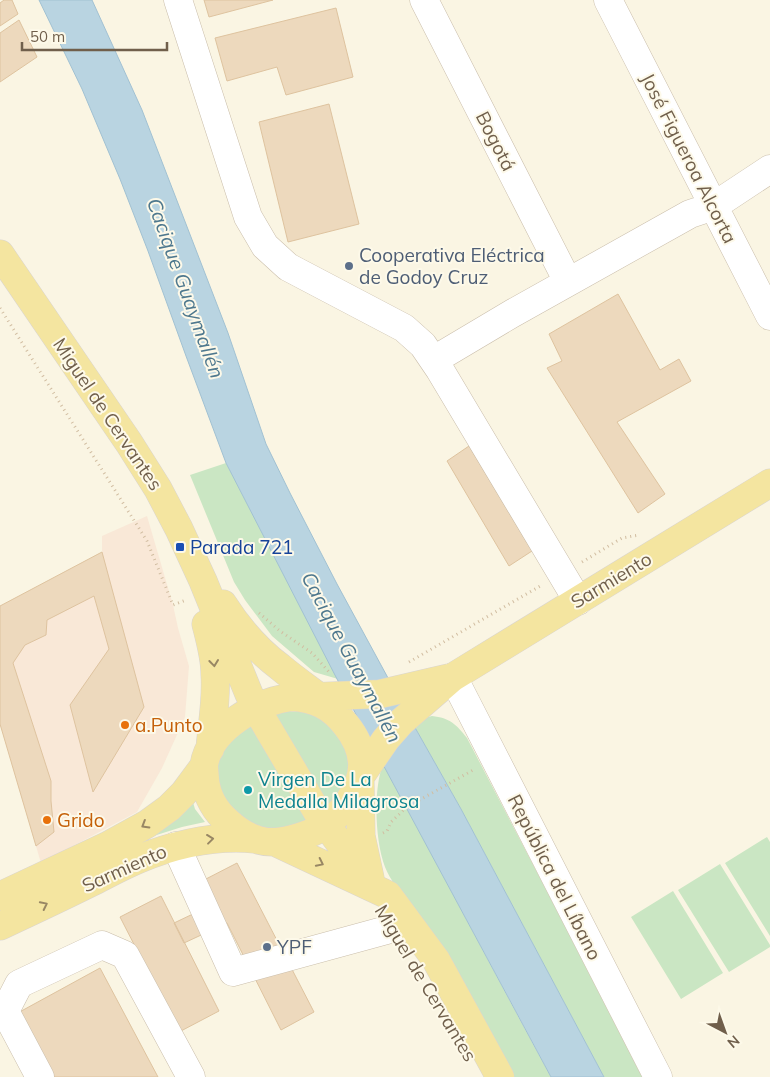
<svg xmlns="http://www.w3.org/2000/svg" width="770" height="1077" viewBox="0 0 770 1077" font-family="Mulish,sans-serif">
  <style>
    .commercial { fill: #f9e8d7 }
    .green { fill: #cae6c3 }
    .water { fill: #b9d4e1; stroke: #a1c1d2 }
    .building { fill: #edd9bd; stroke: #dec39f }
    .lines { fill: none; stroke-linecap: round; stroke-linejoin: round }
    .minor-casing { stroke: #cabeab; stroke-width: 29 }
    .major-casing { stroke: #dad5d0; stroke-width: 29 }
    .path { stroke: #d1bda1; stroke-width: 3; stroke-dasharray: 1 4; stroke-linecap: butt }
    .minor { stroke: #fff; stroke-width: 28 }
    .major { stroke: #f4e5a0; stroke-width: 28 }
    .oneway { stroke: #988764 }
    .service-dot { fill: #5c6f8a; stroke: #fdf9e9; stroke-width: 2 }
    .transit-dot { fill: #1a4fb4; stroke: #fdf9e9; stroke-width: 2 }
    .food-dot { fill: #e8710a; stroke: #fdf9e9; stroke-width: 2 }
    .culture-dot { fill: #0f9aa8; stroke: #fdf9e9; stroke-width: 2 }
    .labels { text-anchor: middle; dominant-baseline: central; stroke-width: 4; stroke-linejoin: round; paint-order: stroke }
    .street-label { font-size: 19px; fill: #705f4b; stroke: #fdf9e9 }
    .service-label { font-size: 19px; fill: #4e5e75; stroke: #fdf9e9; text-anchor: start }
    .transit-label { font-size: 19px; fill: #164399; stroke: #fdf9e9; text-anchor: start }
    .food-label { font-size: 19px; fill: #c56008; stroke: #fdf9e9; text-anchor: start }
    .culture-label { font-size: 19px; fill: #0d838f; stroke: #fdf9e9; text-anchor: start }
    .water-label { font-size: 20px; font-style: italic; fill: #4e788e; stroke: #fdf9e9 }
  </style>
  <rect width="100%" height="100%" fill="#faf5e3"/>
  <!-- commercial -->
  <path class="commercial" d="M147 516 173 605 178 628 189 666 185 717 162 768 137 812 41 863 0 724V606L102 552V536Z"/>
  <!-- green -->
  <path class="green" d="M226 463 338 679 314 672 272 636 245 600 234 582 190 475Z
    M284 711 302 712 320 717 338 731 351 762 346 782 328 808 274 714Z
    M432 716C450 718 456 724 467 738L540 878 642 1077H604L461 809 413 724 420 719Z
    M250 723 310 821 301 825 262 831 225 809 216 768 223 747Z
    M383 764C440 868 494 973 551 1077H511L408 902C400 891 390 880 385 867 375 841 373 790 383 764Z
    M192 799 195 809 205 822 182 827 147 838Z
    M767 837 770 842V936L725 863Z
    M720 864 770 945V947L729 972 678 890Z
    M673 891 723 973 681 999 631 917Z"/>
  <!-- water -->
  <path class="water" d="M39 0H92L142 110 228 333 266 444 290 493 337 584 413 724 461 809 604 1077H551L337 679 226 463 186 356 148 251 120 179 82 89Z"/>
  <!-- building -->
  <path class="building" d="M4 0H12L18 14 0 26V3Z
    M204 0H273L209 17Z
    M336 8 353 77 286 95 277 67 227 81 215 38Z
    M19 20 37 57 0 82V33Z
    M329 104 359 224 288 242 259 122Z
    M618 294 660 370 679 359 691 381 617 422 665 494 638 513 547 368 562 361 549 334Z
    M469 446 532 551 509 566 447 461Z
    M102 552 144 707 93 792 70 705 109 649 94 596 47 620 46 635 25 645 13 663 51 781V801L54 832 36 846 0 724V606Z
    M237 863 314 1012 281 1030 227 923 184 943 174 923 216 903 204 880Z
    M161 896 219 1011 179 1032 120 917Z
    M100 968 158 1077H47L14 1015Z"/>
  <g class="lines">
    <!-- minor casing -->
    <g class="minor-casing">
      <path id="minor" d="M178 0 248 217 265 246 288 267 404 328 423 345 440 370 578 601
        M424 0 568 282
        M608 0 770 316
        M434 360 513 313 690 214 714 206 770 169
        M453 677 658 1077
        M176 846 233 972 394 928
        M40 1077 5 1011 19 984 102 945 125 955 191 1077"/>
    </g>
    <!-- major casing -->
    <g class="major-casing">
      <path id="major" d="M0 254 129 443 158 489 179 529 203 581 249 694 256 708 319 815 372 887
        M223 604C239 629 257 650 280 667 294 679 309 689 323 700
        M206 624C210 640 215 657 215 674 217 699 212 724 210 749
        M291 697C315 698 331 706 346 725 354 735 361 748 362 762 364 788 341 816 319 829 308 835 289 841 276 842 258 843 241 834 228 822 216 812 207 797 205 780 205 776 204 770 204 765 210 728 257 702 291 697Z
        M309 697 380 694 449 678
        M362 774 386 739 401 722 453 677 770 483
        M360 782 361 836 370 878
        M275 842 388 895 436 960 500 1077
        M0 896 107 846 147 824 169 808 184 793 204 766
        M0 926C30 912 60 898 90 883 106 875 122 866 139 859 176 844 214 835 255 839"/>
    </g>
    <!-- path -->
    <path class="path" d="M0 308 147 541 173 605 186 600
      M582 562 622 538 639 535
      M259 613 280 631 312 653 330 673
      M409 662 542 585
      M383 833 387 831 391 822 407 807 475 769"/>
    <!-- minor -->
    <use href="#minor" class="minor"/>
    <!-- major -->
    <use href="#major" class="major"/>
  </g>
  <!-- one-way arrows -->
  <defs><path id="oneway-chevron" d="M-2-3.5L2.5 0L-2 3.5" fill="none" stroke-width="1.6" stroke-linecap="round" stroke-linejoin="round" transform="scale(1.25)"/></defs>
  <g class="oneway">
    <use href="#oneway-chevron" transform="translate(214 663) rotate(83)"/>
    <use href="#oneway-chevron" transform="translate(145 825) rotate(149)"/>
    <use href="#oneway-chevron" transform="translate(210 839) rotate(-7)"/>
    <use href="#oneway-chevron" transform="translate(320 863) rotate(26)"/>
    <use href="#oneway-chevron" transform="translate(44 905) rotate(-26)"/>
  </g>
  <!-- markers -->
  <g class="service-dot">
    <circle cx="349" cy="266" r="5"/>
    <circle cx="267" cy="947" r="5"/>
  </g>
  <rect class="transit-dot" x="175" y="542" width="10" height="10" rx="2.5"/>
  <g class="food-dot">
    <circle cx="125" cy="725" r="5"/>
    <circle cx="47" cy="820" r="5"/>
  </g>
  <circle class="culture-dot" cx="248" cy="790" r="5"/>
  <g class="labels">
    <!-- street labels -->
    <g class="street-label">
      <text transform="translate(496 141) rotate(63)">Bogotá</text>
      <text transform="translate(689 158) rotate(63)">José Figueroa Alcorta</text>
      <text transform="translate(108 414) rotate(56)">Miguel de Cervantes</text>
      <text transform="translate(611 580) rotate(-31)">Sarmiento</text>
      <text transform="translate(124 868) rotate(-24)">Sarmiento</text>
      <text transform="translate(555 877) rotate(63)">República del Líbano</text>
      <text transform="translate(426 983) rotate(59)">Miguel de Cervantes</text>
    </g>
    <!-- service labels -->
    <g class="service-label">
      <text x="359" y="255">Cooperativa Eléctrica<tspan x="359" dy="22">de Godoy Cruz</tspan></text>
      <text x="277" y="947">YPF</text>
    </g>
    <!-- transit labels -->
    <g class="transit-label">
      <text x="190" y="547">Parada 721</text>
    </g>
    <!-- food labels -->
    <g class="food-label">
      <text x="135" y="725">a.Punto</text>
      <text x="57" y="820">Grido</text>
    </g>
    <!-- culture labels -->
    <g class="culture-label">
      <text x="258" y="779">Virgen De La<tspan x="258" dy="22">Medalla Milagrosa</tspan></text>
    </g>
    <!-- water labels -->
    <g class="water-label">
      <text transform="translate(186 288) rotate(70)">Cacique Guaymallén</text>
      <text transform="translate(352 657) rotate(62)">Cacique Guaymallén</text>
    </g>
  </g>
  <!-- north arrow -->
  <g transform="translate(725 1032) rotate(139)" stroke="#fdf9e9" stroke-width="4" paint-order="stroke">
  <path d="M0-4L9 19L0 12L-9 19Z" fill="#705f4b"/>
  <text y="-8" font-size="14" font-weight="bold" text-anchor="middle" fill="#705f4b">N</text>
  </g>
  <!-- scale -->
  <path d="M22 42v8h145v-8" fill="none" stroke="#705f4b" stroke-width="2.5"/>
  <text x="30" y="42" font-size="15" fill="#705f4b" stroke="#fdf9e9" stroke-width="4" paint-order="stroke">50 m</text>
</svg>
